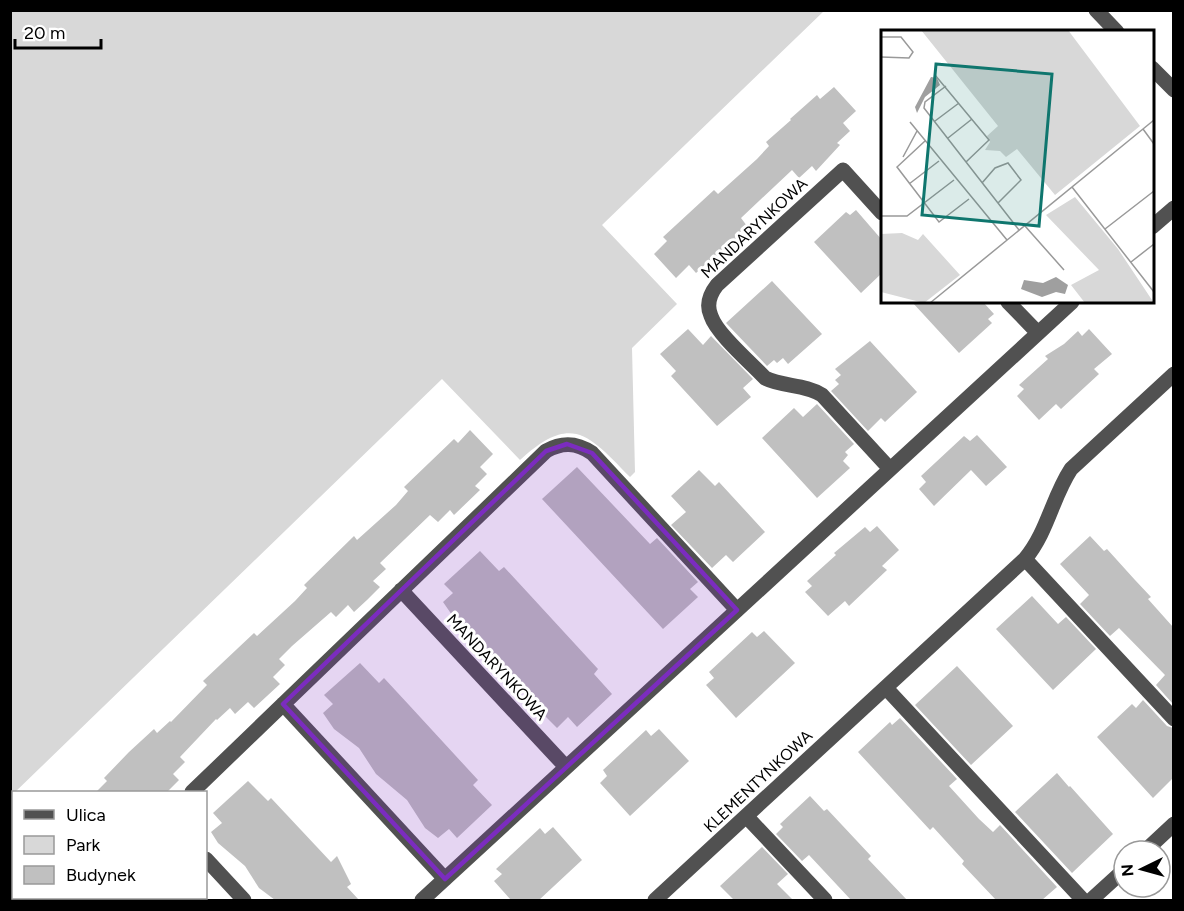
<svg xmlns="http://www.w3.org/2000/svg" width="1184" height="911" viewBox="0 0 1184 911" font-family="Figtree,sans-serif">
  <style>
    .green { fill: #d8d8d8 }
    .building { fill: #c0c0c0 }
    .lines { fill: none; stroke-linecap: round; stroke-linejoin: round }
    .minor { stroke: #515151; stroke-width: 15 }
    .marked { fill: #7b2cbf; fill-opacity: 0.2; stroke: #7b2cbf; stroke-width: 4.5; stroke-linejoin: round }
    .labels { text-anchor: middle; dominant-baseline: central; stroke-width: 6; stroke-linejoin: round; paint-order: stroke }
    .street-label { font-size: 16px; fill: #000; stroke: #fff }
    .inset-road { fill: none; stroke: #999; stroke-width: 1.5 }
    .view { fill: #0f766e; fill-opacity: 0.15; stroke: #0f766e; stroke-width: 3 }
    .inset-edge { fill: none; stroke: #000; stroke-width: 3 }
  </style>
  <rect width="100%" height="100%" fill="#fff"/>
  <!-- green -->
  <path class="green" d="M11 10H824V11L602 225 677 304 632 348 635 472 630 477C589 435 572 412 520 460L442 379 11 796Z"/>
  <!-- building -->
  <path class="building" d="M834 87 856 111 843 123 850 131 837 143 840 145 816 171 812 166 799 178 792 170 741 218 747 226 735 237 739 242 729 252 712 265 709 261 696 273 689 265 676 278 654 254 667 241 663 237 714 190 718 194 757 159 769 146 766 142 791 120 790 119 817 95 820 99Z
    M856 210 882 240V273L861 293 814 242 846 212 850 215Z
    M772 281 822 334 788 364 783 358 777 363 774 360 767 366 726 323Z
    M912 302H983L994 314 988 319 992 323 959 353Z
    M688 329 703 345 711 336 753 379 743 388 751 397 717 426 671 376 676 371 660 354Z
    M1089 329 1112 354 1094 369 1099 374 1061 409 1056 404 1039 420 1017 396 1024 389 1019 385 1048 359 1045 356 1064 344 1078 331 1082 336Z
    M870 341 917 392 885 422 881 418 868 431 831 391 839 384 835 380 841 375 835 369Z
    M817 404 854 444 845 452 848 455 843 461 850 468 817 498 762 438 794 408 803 417Z
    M470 430 493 454 480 467 487 474 475 486 480 490 454 515 450 510 438 522 430 515 380 563 386 569 373 581 380 587 367 600 354 612 348 605 336 617 331 612 292 646 279 659 285 665 273 677 280 684 254 708 248 702 235 714 230 708 217 720 216 719 180 757 185 762 173 774 179 780 167 792H96L107 781 104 778 129 752 154 729 157 733 170 721 171 722 207 685 203 681 254 633 257 636 295 601 307 588 304 585 354 536 357 540 396 505 408 491 404 487 454 439 458 443Z
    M977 435 1007 467 986 486 971 470 934 506 919 489 926 482 921 476 964 436 970 441Z
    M577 467 650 544 657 538 698 582 690 589 698 597 663 629 542 499Z
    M699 470 715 486 719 482 765 532 733 562 726 555 712 568 671 525 686 512 671 496Z
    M877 526 899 550 882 566 887 570 849 606 845 601 828 616 805 592 812 586 807 581 836 555 834 553 865 527 870 532Z
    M1090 536 1104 551 1107 549 1135 580 1151 597 1148 599 1173 627V704L1156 685 1165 675 1119 628 1110 636 1080 604 1089 595 1060 564Z
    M480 551 499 571 504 567 529 594 598 669 594 674 612 694 577 727 568 717 557 728 541 712 525 687 504 672 480 640 452 615 443 602 453 593 444 584Z
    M1032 596 1058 624 1066 617 1096 649 1053 690 996 629Z
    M764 631 795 663 736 718 706 685 714 678 709 672 752 632 757 637Z
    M360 663 379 683 384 678 409 705 478 780 473 785 492 805 457 838 449 829 438 838 425 828 407 800 376 774 359 748 334 729 323 713 333 704 324 695Z
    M957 666 1013 726 971 765 915 705Z
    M1143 700 1167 726 1173 728V778L1153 798 1097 737 1132 704 1136 708Z
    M900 718 957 779 949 786 979 819 993 832 1000 825 1057 887 1042 900H996L962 864 964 861 933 827 930 830 858 752 890 722 892 725Z
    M659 729 689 761 630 816 600 783 607 776 603 770 646 730 651 736Z
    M1057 773 1069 787 1070 786 1113 834 1072 873 1015 812Z
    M248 781 268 801 271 798 331 862 337 856 351 884 347 887 359 900H275L259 888 245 866 218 843 211 832 222 823 213 813Z
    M810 796 824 811 827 809 871 856 868 859 907 900H851L809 855 802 861 776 834 783 827 780 824Z
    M553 827 582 860 539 900H511L494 881 502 874 496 869 540 828 545 834Z
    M762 847 788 874 777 884 793 900H734L720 886Z"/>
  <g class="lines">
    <!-- minor -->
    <path class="minor" d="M1096 10 1117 32
      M1152 68 1174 90
      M882 213 843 170 717 285C710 294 706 305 711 316 717 334 751 363 765 378 783 387 805 384 822 395L890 469
      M1152 227 1174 208
      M1008 302 1038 333
      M1025 559 1174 719
      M401 590 566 767
      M886 688 1083 900
      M283 704 445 879
      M192 792 546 451C562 442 576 442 592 453L737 610
      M746 816 825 900
      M1145 851 1174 824
      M206 859 244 900
      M87 900 88 898
      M422 900 1072 302
      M655 900 1025 559C1048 531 1052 498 1071 469L1174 374
      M1091 900 1124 870"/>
  </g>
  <!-- marked area -->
  <path class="marked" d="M567 444 592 453 737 610 445 879 283 704 546 451Z"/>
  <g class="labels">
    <!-- street labels -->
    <g class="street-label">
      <text transform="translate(754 228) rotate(-43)">MANDARYNKOWA</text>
      <text transform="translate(497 667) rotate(47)">MANDARYNKOWA</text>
      <text transform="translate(758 781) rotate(-43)">KLEMENTYNKOWA</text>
    </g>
  </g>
  <!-- overview -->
  <g transform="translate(881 30)">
    <rect width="273" height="273" fill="#fff"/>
    <path d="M40 0H187L259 96 174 165 136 119 125 127 119 121 104 120 109 112 106 106 117 96ZM194 167 237 219 273 273H204L190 255 218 240 165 185ZM21 203 37 210 42 204 79 245 43 273 0 262V204Z" fill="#d8d8d8"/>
    <path d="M50 47 56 48 59 55 44 67 36 83 34 77ZM175 247 187 255 184 264 175 262 161 267 140 259 143 250 162 253Z" fill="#9f9f9f"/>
    <path class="inset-road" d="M0 7H20L32 22 28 28 0 27M54 45 108 110 85 132M65 56 44 72 43 78 138 200M54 91 78 73M29 92 126 210M262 99 273 114M67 108 91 89M44 111 16 137 58 192 88 169M22 127 36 101M101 153 114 138 127 133 140 150 117 173M28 154 58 131M191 157 273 262M0 186H26L73 150M144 196 183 240M224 199 273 161M250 232 273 214M49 273 273 90"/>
    <path class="view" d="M55 34 171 44 158 196 41 185Z"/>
    <rect width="273" height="273" class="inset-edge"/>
  </g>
  <!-- border -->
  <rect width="1184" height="911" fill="none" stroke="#000000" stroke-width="24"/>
  <!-- legend -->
  <rect x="12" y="791" width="195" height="108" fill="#ffffff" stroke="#999999" stroke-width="1.5"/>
  <rect x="24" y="810" width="30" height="9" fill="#515151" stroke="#999999" stroke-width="1.5"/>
  <text x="66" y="821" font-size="18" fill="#000000">Ulica</text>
  <rect x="24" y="836" width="30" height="18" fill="#d8d8d8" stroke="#999999" stroke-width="1.5"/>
  <text x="66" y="851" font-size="18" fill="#000000">Park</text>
  <rect x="24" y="866" width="30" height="18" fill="#c0c0c0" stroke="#999999" stroke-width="1.5"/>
  <text x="66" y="881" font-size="18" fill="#000000">Budynek</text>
  <!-- north arrow -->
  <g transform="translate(1142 869) rotate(265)"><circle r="28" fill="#ffffff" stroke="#999999" stroke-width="1.5"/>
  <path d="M0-4.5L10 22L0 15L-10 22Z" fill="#000000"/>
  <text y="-9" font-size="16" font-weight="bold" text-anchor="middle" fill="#000000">N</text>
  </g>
  <!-- scale -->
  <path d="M15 39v9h86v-9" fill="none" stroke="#000000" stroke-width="3"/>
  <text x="24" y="39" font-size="18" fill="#000000" stroke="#ffffff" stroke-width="4.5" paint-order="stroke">20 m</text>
</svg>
